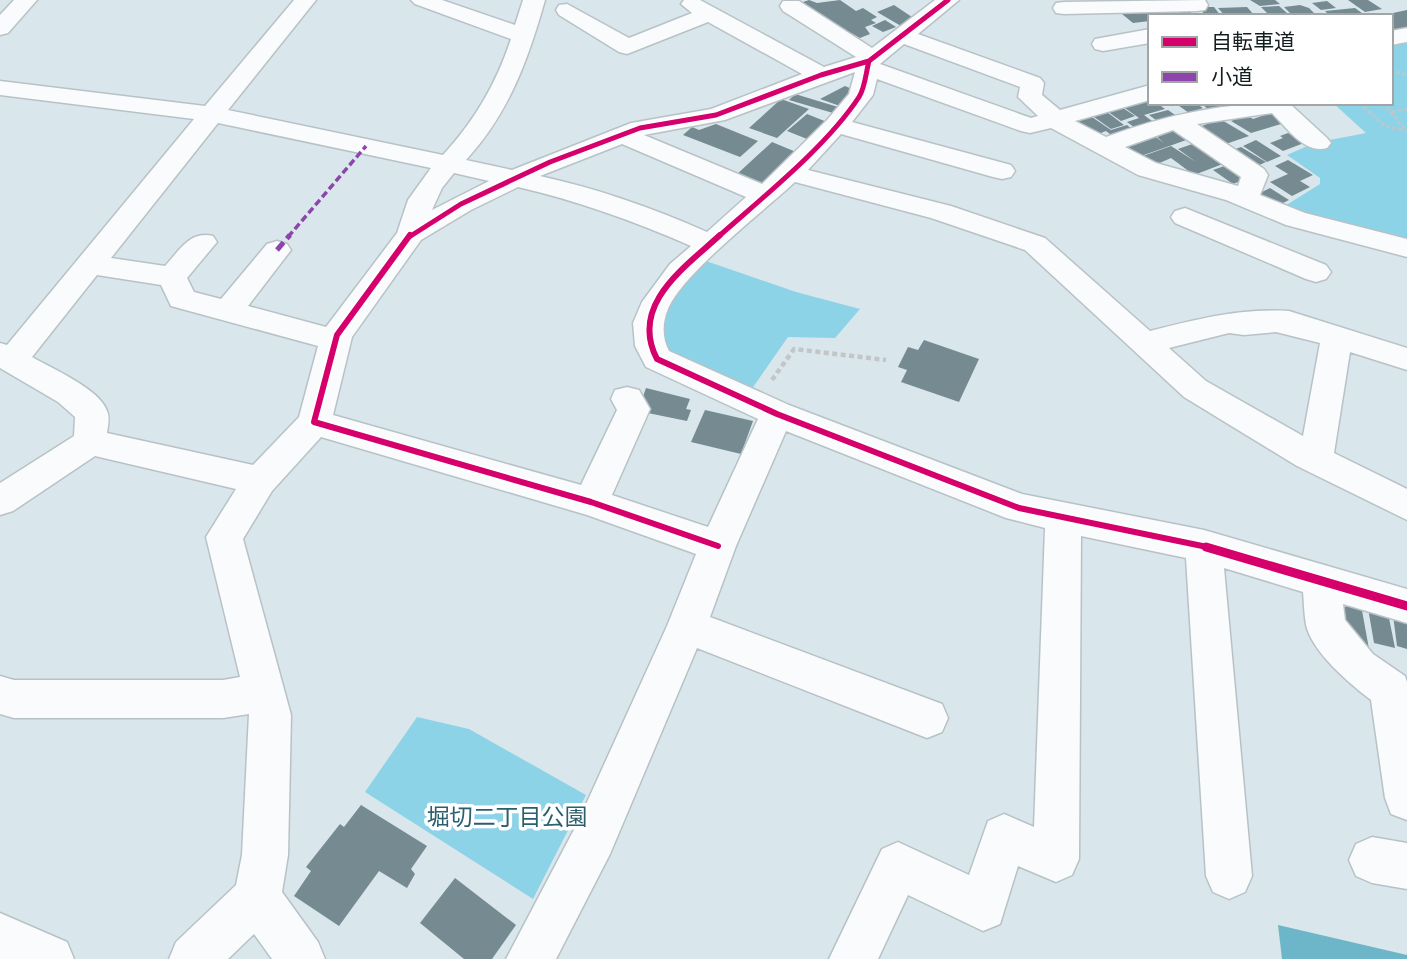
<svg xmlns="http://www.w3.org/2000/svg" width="1407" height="959" viewBox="0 0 1407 959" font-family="'PT Sans Narrow','Noto Sans JP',sans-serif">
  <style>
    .green { fill: #8cd3e8 }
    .water { fill: #6db6ca }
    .building { fill: #758b91 }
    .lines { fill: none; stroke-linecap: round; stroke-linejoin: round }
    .minor-casing { stroke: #b8c2c6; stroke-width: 3 }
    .path-far1 { stroke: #c2c6c9; stroke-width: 2.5; stroke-dasharray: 3.5 2.5; stroke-linecap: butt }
    .path { stroke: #c2c6c9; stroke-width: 4.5; stroke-dasharray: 5 3.5; stroke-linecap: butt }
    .minor { fill: #f9fbfc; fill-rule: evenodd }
    .quiet-far1 { stroke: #8e44ad; stroke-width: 3.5; stroke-dasharray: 7 3.5; stroke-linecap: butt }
    .quiet { stroke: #8e44ad; stroke-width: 5; stroke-dasharray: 10 5; stroke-linecap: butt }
    .cycleway-far2-casing { stroke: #fff; stroke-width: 8 }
    .cycleway-far1-casing { stroke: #fff; stroke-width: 10 }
    .cycleway-casing { stroke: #fff; stroke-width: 13 }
    .cycleway-far2 { stroke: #d6006c; stroke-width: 5 }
    .cycleway-far1 { stroke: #d6006c; stroke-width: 6 }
    .cycleway { stroke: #d6006c; stroke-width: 9 }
    .labels { text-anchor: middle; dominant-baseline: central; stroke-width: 7; stroke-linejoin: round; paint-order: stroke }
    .near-park-label { font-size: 23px; fill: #2a5f6e; stroke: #fff }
  </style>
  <rect width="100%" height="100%" fill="#d9e6eb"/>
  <!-- green -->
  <path class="green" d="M1407 39V245L1280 209 1320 184V178L1287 155 1314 143 1366 133 1333 103H1391V41Z
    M706 261 796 292 860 309 835 338 788 337 751 390 663 349V308L677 288Z
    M417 717 469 729 586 795 533 899 365 792Z"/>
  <!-- water -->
  <path class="water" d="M1278 925 1407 955V959H1282Z"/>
  <!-- building -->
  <path class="building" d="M809 0 817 3 840 0 856 11 863 8 877 17 871 20 876 23 865 27 870 34 860 38 851 33 842 36 794 5Z
    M1250 0H1275L1280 4 1260 6Z
    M1348 0H1368L1382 9 1365 12Z
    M1327 1 1336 8 1321 10 1312 3Z
    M894 5 912 17 901 26 877 12Z
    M1300 5 1309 8 1317 16H1293L1284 7Z
    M1279 6 1287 13 1268 14 1261 7Z
    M1206 7H1214L1221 16H1205L1202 11Z
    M1247 7 1254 15 1225 16 1218 8Z
    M1355 8 1366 16H1330L1325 11Z
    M1155 9 1163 16H1150V21L1133 23 1122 14Z
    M1189 9 1193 16H1165L1160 11Z
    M1407 10V28L1396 30 1391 26V16H1379Z
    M885 20 896 27 883 32 872 26Z
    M845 86 852 89 840 106 820 99Z
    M795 94 838 107 833 113 789 100Z
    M1150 98V103H1157L1165 109 1144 115 1156 124 1138 130 1127 122 1139 118 1122 106Z
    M781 99 809 109 777 138 749 128Z
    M1175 103H1195L1203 108 1189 113Z
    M1201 103H1232L1236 107 1211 112Z
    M1120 106 1135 116 1121 121 1107 111Z
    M1168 110 1178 117 1160 123 1149 115Z
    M1276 111 1288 122 1251 133 1231 121 1246 115 1253 119Z
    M1107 112 1124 125 1111 129 1094 117Z
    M807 114 827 122 807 139 787 131Z
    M1089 115 1111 130 1127 125 1136 132 1116 139 1106 131 1093 136 1072 121Z
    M1220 119 1249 136 1220 146 1194 129Z
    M716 124 758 141 740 157 683 135 692 127 699 130Z
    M1178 128 1192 138 1141 156 1126 146 1153 135 1164 143 1156 136Z
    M1288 133 1304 143 1283 151 1270 143 1283 138 1280 136Z
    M1256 140 1281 156 1267 162 1243 146Z
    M772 142 796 152 760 186 735 176Z
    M1198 142 1228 162 1194 175 1171 158 1155 165 1143 156 1171 146 1196 162 1178 149Z
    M1241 147 1266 162 1255 167 1230 151Z
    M1288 160 1313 175 1300 181 1310 187 1292 196 1270 182 1288 174 1275 166Z
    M1230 164 1250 177 1233 184 1213 170Z
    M1270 188 1289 200 1273 208 1254 196Z
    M924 340 979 359 959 402 901 382 907 370 898 367 908 347 918 350Z
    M646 388 690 399 686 409 691 410 687 421 638 411Z
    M705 410 753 421 741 454 691 442Z
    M1336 599 1361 605 1369 649 1357 647 1341 633Z
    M1368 608 1388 613 1395 648 1374 643Z
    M1393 615 1407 619V649L1397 646Z
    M361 805 427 846 411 869 415 874 407 888 379 871 339 926 294 896 311 871 306 867 340 824 344 827Z
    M455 878 516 925 492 959H464L420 923Z"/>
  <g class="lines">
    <!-- minor casing -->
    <g class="minor-casing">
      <path id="minor" d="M14 0H37L8 33 0 35V15Z
        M294 0H316L228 110 443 155C475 120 496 84 511 39L415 4 411 0H442L515 25 523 0H545C528 60 509 113 466 160L512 170 631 123 711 109 802 74 708 22 627 54 619 52 559 15 556 10 559 5 567 4 629 38 692 13 681 4 684 0H700L824 67 856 57 783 11 780 6 783 1H799L872 48 935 0H959L918 34 1040 78 1044 83 1042 95 1060 110 1150 85V100L1075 121 1106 137C1169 114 1222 103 1289 103L1327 138 1331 143 1327 148C1304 154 1287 128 1272 113L1197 124 1264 169 1268 175 1260 195 1305 213 1407 239V257L1286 225 1226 200 1138 175 1051 128 1030 133 1021 131 877 79 873 95 852 122 1011 165 1015 171 1011 177 1002 179 993 177 841 134 808 170 951 206 1045 238 1150 331C1197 319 1240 308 1289 311L1407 348V370L1350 352 1334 453 1407 489V520L1297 466 1184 397 1025 250 931 218 795 182C763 212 684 272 668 309 662 323 662 338 669 351L789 405 1022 494 1204 530 1407 589V623L1343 604 1345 620 1373 654 1405 676 1407 682V820L1391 814 1385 798 1371 700C1350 684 1312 652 1306 625 1304 614 1304 602 1303 592L1224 568 1252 876 1245 892 1229 899 1213 892 1206 876 1186 558 1081 536 1079 859 1072 875 1056 882 1018 866 1000 924 983 931 908 895 878 959H829L882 849 898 842 969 875 988 821 1004 814 1034 827 1045 528 1006 518 786 431 736 546 710 617 942 704 948 718 942 732 927 738 697 648 610 854 556 959H506L578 822 667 626 696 554 587 515 321 437 272 491 243 539 291 715 288 855 282 892 318 942 325 959H272L254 934 228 959H169L176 942 236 885 242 855 249 714 223 718H14L0 714V676L14 680H223L240 677 206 537 236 489 95 456 13 511 0 515V483L74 436 75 417 58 402 0 368V343L7 345 194 119 0 95V81L205 106ZM904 44 1020 87 1018 97 1038 116 1031 118 880 64ZM855 72 849 94 827 120 762 184 644 135 725 120ZM218 123 431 168 408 200 397 233 326 327 248 306 291 250 287 244 277 241 267 244 221 299 194 292 187 278 217 242 213 236C190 230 179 251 165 266L111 258ZM1173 130 1241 177 1238 186 1156 163 1125 147ZM622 144 746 197 707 232C653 208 599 189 540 176ZM454 173 489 181 432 210 442 188ZM518 187C578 201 634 221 691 246L670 264 642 302 633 323 635 346 646 367 758 419 708 527 612 495 650 409 639 390 627 387 615 390 611 399 617 410 581 485 333 415 352 337 421 240 471 210ZM97 275 161 285 171 306 318 346 299 417 253 465 107 433C108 426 110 417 107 411 100 389 51 368 32 357ZM1276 332 1320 343 1303 436 1206 381 1169 348 1229 333 1244 335Z
        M1205 0 1208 5 1205 10 1197 11 1064 14 1056 13 1053 8 1056 3 1064 2Z
        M1407 28V42L1391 45V31Z
        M1150 29V43L1103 51 1095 49 1092 44 1095 39Z
        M1185 208 1326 265 1331 272 1326 279 1316 282 1306 279 1175 223 1171 217 1175 211Z
        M1372 837 1407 843V889L1372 883 1356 876 1349 860 1356 844Z
        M0 913 67 942 74 959H0Z"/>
    </g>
    <!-- path-far1 -->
    <path class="path-far1" d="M1391 69 1407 76
      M1359 103 1385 126 1404 130
      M1383 103 1407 132
      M1392 112 1407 109"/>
    <!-- path -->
    <path class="path" d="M772 380 794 349 886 360"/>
    <!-- minor -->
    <use href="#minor" class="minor"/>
    <!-- quiet-far1 -->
    <path class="quiet-far1" d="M288 237 366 146"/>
    <!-- quiet -->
    <path class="quiet" d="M277 250 290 235"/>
    <!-- cycleway-far2 casing -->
    <g class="cycleway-far2-casing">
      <path id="cycleway-far2" d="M409 237 461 204 550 162 640 128 716 115 821 75 869 61 948 0
        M718 237C763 197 827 146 859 97 865 88 866 72 869 61"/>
    </g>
    <!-- cycleway-far1 casing -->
    <g class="cycleway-far1-casing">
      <path id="cycleway-far1" d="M410 235 337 335 314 422 591 502 718 546
        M720 235C684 268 629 305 657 359L777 414 1019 508 1212 548"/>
    </g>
    <!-- cycleway casing -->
    <g class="cycleway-casing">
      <path id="cycleway" d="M1206 547 1407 606"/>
    </g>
    <!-- cycleway-far2 -->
    <use href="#cycleway-far2" class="cycleway-far2"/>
    <!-- cycleway-far1 -->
    <use href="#cycleway-far1" class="cycleway-far1"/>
    <!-- cycleway -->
    <use href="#cycleway" class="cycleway"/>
  </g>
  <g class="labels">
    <!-- near-park labels -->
    <g class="near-park-label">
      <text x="507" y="816">堀切二丁目公園</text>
    </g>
  </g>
  <!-- legend -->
  <rect x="1148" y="14" width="245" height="91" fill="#ffffff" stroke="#a1a5a6" stroke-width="2"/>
  <rect x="1162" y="37" width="35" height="10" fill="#d6006c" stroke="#a1a5a6" stroke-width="2"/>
  <text x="1211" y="49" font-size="21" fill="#141d20">自転車道</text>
  <rect x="1162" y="72" width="35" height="10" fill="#8e44ad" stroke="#a1a5a6" stroke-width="2"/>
  <text x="1211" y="84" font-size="21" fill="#141d20">小道</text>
</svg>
